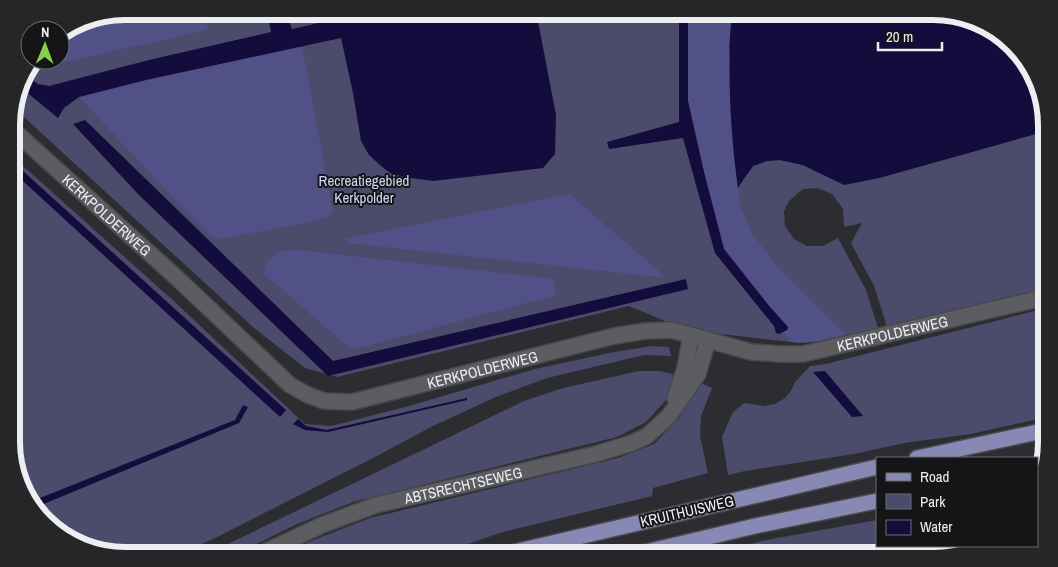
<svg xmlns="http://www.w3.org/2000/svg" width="1058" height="567" viewBox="0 0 1058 567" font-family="'Archivo Narrow',sans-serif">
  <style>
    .green { fill: #4b4b6c }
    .forest { fill: #515087 }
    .water { fill: #140c3d }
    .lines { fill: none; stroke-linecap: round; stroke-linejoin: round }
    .minor-casing { stroke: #48494d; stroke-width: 18 }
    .major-casing { stroke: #48494d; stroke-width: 18 }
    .minor { stroke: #5c5c61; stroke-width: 15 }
    .major { stroke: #8788b4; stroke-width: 15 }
    .labels { text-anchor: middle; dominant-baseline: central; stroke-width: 4; stroke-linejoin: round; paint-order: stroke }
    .park-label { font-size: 15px; fill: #d4d6f8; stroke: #151517 }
    .street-label { font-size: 15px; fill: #edeef1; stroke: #151517 }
    .rim { fill: none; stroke: #edeef1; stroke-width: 6 }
  </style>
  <rect width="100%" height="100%" fill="#2c2c31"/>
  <!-- green -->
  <path class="green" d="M125 11H732L729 45 738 187 753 166 767 161 780 160 803 165 825 176 879 178 1046 131V289L887 327 874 286 851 243 862 223 844 227 843 209 832 194 817 188 803 189 789 201 784 211 785 226 794 239 807 246H823L838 238 866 290 878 328 819 341 800 343 721 334 692 329 665 321 629 306 337 377 305 368 254 328 14 108 23 75 34 60H60V34L82 20Z
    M12 156 177 304 305 424 331 426 409 406 535 369 609 353 652 346 669 347 671 356 644 355 547 378 496 397 433 426 377 456 215 538 175 556H125L75 544 31 505 12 457Z
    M1046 308 1047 417 971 434 904 443 854 454 745 471 728 475 722 437 733 412 744 403 764 406 775 404 785 398 791 391 795 382 810 366 826 364Z
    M639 371H660L676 375 667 399 646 422 617 437 353 502 295 525 232 556H203L524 401 563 388Z
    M699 382 712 388 701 416 700 436 708 473 653 488 652 496 503 532 432 556H280L311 541 370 518 618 458 654 444 679 418Z
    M877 520V546H895L856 556H744L742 546 766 540Z"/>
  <!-- forest -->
  <path class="forest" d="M125 11H204L208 30 64 62 60 60V34L82 20Z
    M689 11H732L729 45 733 151 741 207 752 233 777 266 846 335C827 339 809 345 790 342L783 332 787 330 788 327 770 307 724 250 704 172 688 101V23Z
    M302 46 333 211 328 217 301 224 220 239 211 236 176 201 79 97 146 80Z
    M569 194 667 278 347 243 344 239Z
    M300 250 554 279 556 295 352 350 263 273 267 261 279 251Z"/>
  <!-- water -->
  <path class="water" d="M267 11H285L292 29 372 11H536L556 115 555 154 543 168 433 181 404 177 390 173 381 166 369 155 361 141 353 93 341 38 146 80 79 97 64 108 58 118 20 87 24 74 38 84 49 86 149 60 271 32Z
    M680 11H689L688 23V101L704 172 724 249 770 307 788 327 787 330 779 334 776 333 774 326 715 253 683 138 609 149 607 142 679 122V22Z
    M732 11H933L983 23 1027 62 1046 111V131L879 178 844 185 803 165 780 160 767 161 753 166 745 177 738 188C730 130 727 70 732 11Z
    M85 120 333 361 686 279 688 289 328 376 139 195 73 124Z
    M12 161 286 410 280 417 12 171Z
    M825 371 863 416 852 417 813 372Z
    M467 398V400L328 432 305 430 293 424 298 419 306 426 327 430Z
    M243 405 248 407 239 423 34 508 31 505 30 502 235 420Z"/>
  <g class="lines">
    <!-- minor casing -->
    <g class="minor-casing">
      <g id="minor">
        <path id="s1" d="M12 129 177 278 290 385 308 395 324 401 352 402 614 336 645 331 672 330 751 352 781 354H803L1046 297"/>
        <path d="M675 398 685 368 691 336"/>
        <path id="s2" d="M256 556 322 525 376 505 596 454 632 443 647 436 669 416 698 374 708 340"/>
      </g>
    </g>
    <!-- major casing -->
    <g class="major-casing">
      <path id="major" d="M917 458 1047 430
        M1037 471H1040
        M497 556 877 467
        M629 556 755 526 877 501"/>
    </g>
    <!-- minor -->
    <use href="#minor" class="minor"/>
    <!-- major -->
    <use href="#major" class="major"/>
  </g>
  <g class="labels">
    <!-- park labels -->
    <g class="park-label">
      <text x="364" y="180">Recreatiegebied<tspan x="364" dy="17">Kerkpolder</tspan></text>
    </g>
    <!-- street labels -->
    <g class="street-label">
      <text stroke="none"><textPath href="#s1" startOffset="128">KERKPOLDERWEG</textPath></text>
      <text stroke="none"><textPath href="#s1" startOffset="998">KERKPOLDERWEG</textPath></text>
      <text stroke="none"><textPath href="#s1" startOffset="578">KERKPOLDERWEG</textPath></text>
      <text stroke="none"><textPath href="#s2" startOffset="220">ABTSRECHTSEWEG</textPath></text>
      <text transform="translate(687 511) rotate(-13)">KRUITHUISWEG</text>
    </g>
  </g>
  <!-- crop -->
  <path d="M0 0H1058V567H0ZM125 20H933A105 105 0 0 1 1038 125V442A105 105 0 0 1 933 547H125A105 105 0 0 1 20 442V125A105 105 0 0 1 125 20Z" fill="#262628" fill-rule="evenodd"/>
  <path class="rim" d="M125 20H933A105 105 0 0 1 1038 125V442A105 105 0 0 1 933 547H125A105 105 0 0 1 20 442V125A105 105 0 0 1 125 20Z"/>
  <!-- legend -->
  <rect x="876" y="457" width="162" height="90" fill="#151517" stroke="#6b6c6e"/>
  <rect x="886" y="473" width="25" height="8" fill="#8788b4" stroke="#6b6c6e"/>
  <text x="920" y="482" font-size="15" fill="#edeef1">Road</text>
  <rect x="886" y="494" width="25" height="15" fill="#4b4b6c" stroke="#6b6c6e"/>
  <text x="920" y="507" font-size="15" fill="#edeef1">Park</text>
  <rect x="886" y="520" width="25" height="15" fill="#140c3d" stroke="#6b6c6e"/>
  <text x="920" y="532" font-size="15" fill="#edeef1">Water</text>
  <!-- north arrow -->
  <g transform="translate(45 45) rotate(1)"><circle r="24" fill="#151517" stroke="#6b6c6e"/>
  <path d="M0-4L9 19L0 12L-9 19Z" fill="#87cf4a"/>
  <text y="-8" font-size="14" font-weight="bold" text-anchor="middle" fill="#edeef1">N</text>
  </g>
  <!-- scale -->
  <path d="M878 42v8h64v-8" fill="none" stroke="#edeef1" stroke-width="2.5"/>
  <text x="886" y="42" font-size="15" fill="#edeef1" stroke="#151517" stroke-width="4" paint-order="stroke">20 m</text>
</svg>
